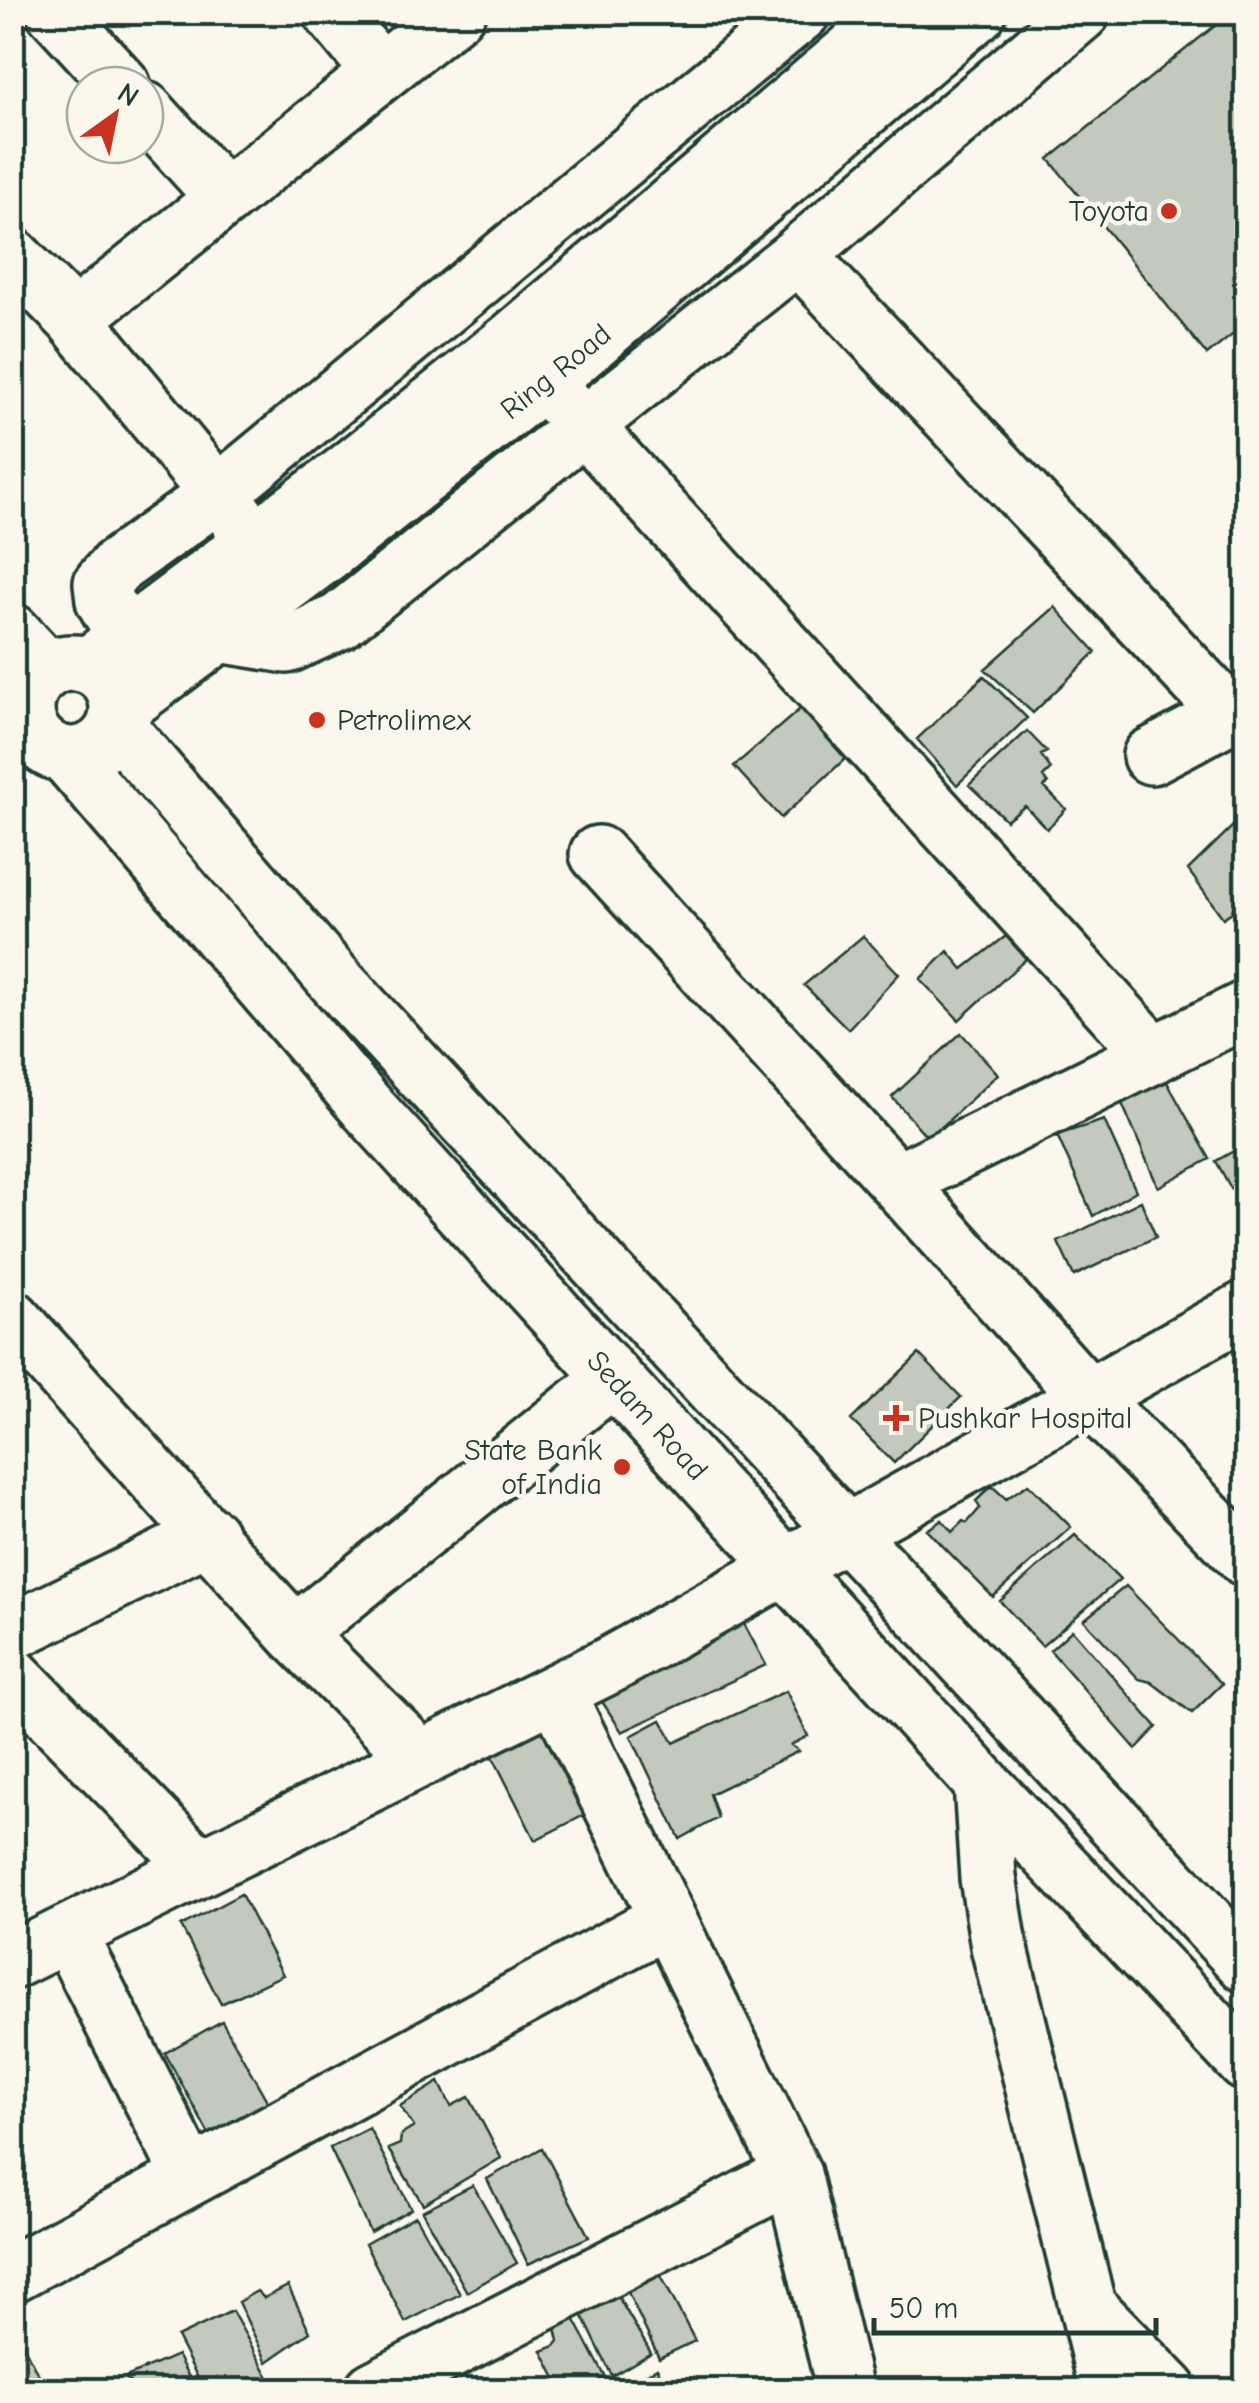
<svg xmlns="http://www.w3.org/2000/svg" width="1259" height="2403" viewBox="0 0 1259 2403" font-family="'Comic Neue',sans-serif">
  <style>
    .building { fill: #c4c9be; stroke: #1f3d34; stroke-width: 2.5 }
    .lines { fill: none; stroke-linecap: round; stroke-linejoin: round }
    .minor-casing { stroke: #1f3d34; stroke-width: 62 }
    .major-casing { stroke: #1f3d34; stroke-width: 62 }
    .highway-casing { stroke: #1f3d34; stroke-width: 62 }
    .minor { stroke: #fbf7ec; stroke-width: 55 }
    .major { stroke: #fbf7ec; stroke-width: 55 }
    .highway { stroke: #fbf7ec; stroke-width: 55 }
    .poi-dot { fill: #c8321e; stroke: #fbf7ec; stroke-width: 4 }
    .labels { text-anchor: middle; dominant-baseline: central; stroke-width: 9; stroke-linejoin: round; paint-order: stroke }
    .poi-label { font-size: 30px; fill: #1f3d34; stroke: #fbf7ec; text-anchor: end }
    .street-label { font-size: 30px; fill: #1f3d34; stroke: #fbf7ec }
  </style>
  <rect width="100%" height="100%" fill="#fbf7ec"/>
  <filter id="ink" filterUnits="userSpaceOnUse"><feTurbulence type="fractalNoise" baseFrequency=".01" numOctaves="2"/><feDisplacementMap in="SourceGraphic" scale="20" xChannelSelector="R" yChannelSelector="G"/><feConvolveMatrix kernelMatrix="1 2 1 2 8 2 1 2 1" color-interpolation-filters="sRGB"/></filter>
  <g filter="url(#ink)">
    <!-- building -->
    <path class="building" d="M1232 12H1246V324L1207 355 1049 159Z
      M1055 607 1096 652 1033 713 985 669Z
      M984 676 1027 718 957 785 917 739Z
      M814 697 859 746 781 818 734 766Z
      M1027 731 1047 752 1041 755 1051 769 1043 777 1048 784 1044 787 1066 809 1047 829 1025 806 1006 820 969 785Z
      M1240 819 1246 825V896L1241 900 1236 897 1232 912 1223 918 1188 870Z
      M863 936 899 974 848 1029 804 985Z
      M1006 936 1026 959 959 1020 920 979 948 951 963 969Z
      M961 1033 998 1074 929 1139 892 1097Z
      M1167 1082 1210 1159 1158 1187 1121 1101Z
      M1104 1120 1136 1191 1093 1216 1057 1135Z
      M1246 1144V1216L1216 1161Z
      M1141 1201 1156 1237 1074 1276 1058 1242Z
      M919 1354 961 1397 894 1463 851 1420Z
      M1028 1484 1071 1527 993 1597 927 1530 942 1520 952 1532 963 1521 967 1523 980 1508 976 1501 992 1486 1006 1499Z
      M1075 1535 1120 1579 1042 1646 1000 1601Z
      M1126 1586 1222 1684 1192 1713 1151 1682 1139 1679 1084 1620Z
      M743 1622 766 1665 622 1732 601 1700Z
      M1072 1630 1157 1727 1136 1749 1050 1650Z
      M786 1691 808 1736 791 1745 799 1751 710 1794 718 1818 680 1839 631 1736 661 1720 674 1743Z
      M556 1713 604 1805 535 1840 488 1747Z
      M241 1894 283 1975 221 2004 181 1926Z
      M222 2021 270 2106 212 2140 165 2053Z
      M439 2082 451 2106 469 2097 501 2158 423 2204 388 2149 400 2144 401 2135 414 2127 400 2106Z
      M369 2128 411 2209 370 2232 330 2148Z
      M542 2148 589 2237 528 2264 487 2179Z
      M473 2185 517 2263 467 2292 422 2211Z
      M415 2216 460 2294 405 2322 365 2244Z
      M659 2272 695 2341 659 2358 624 2284Z
      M288 2286 310 2332 267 2362 238 2302 257 2291 264 2298Z
      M613 2288 651 2353 612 2376 578 2306Z
      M569 2309 606 2378 584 2390H562L542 2351 555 2346 559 2341 556 2328 547 2323Z
      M232 2311 276 2390H204L177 2337Z
      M12 2323 46 2390H12Z
      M177 2355 196 2390H135L126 2377Z
      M657 2368 668 2390H622L621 2388Z"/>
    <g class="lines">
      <!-- minor casing -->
      <g class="minor-casing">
        <path id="minor" d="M55 12 122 85
          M331 12 380 71
          M145 110 224 197
          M798 255 1230 715
          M12 256 74 319
          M560 399 1154 1055
          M240 521 74 319 457 12
          M219 634 287 645 340 621 798 255 1082 12
          M126 638 104 600 102 583 116 567 218 494 802 12
          M1151 756 1246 706
          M598 854 897 1182
          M1246 1009 897 1182 1089 1397 1246 1558
          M12 1318 295 1634 421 1759
          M12 1632 210 1535
          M295 1634 613 1378
          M12 1675 200 1868
          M982 1783 988 1878 999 1946 1108 2390
          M68 1934 191 2177
          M12 1961 610 1665 1246 1309
          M793 2174 845 2390
          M12 2274 667 1919
          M1091 2310 1169 2390
          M373 2390 793 2174 556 1692"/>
      </g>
      <!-- major casing -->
      <g class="major-casing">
        <g id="major">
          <path d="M12 632 47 670"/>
          <path d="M116 725 337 982 1246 1964"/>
          <path id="s1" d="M66 755 367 1107 982 1783 1246 2063"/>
        </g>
      </g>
      <!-- highway casing -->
      <g class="highway-casing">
        <g id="highway">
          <circle cx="72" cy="709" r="46"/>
          <path d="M89 665 347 472 512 340 898 12"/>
          <path id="s2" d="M119 709 331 550 571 360 978 12"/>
        </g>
      </g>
      <!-- minor -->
      <use href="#minor" class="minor"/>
      <!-- major -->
      <use href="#major" class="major"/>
      <!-- highway -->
      <use href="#highway" class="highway"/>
    </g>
  </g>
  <!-- markers -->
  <g class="poi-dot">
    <circle cx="1169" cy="211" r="10"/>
    <circle cx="317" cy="720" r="10"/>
    <path d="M891 1403h10v10h10v10h-10v10h-10v-10h-10v-10h10z"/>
    <circle cx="622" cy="1467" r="10"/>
  </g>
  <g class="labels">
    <!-- poi labels -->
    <g class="poi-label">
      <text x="1149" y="211">Toyota</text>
      <text x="337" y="720" text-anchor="start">Petrolimex</text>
      <text x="918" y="1418" text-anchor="start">Pushkar Hospital</text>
      <text x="602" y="1450">State Bank<tspan x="602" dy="34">of India</tspan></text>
    </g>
    <!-- street labels -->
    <g class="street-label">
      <text stroke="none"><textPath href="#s2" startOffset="552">Ring Road</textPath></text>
      <text stroke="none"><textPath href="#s1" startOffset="880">Sedam Road</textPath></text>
    </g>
  </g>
  <!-- margin -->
  <rect width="1259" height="2403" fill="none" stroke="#fbf7ec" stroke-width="50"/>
  <rect x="25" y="25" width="1209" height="2353" fill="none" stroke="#1f3d34" stroke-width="4" filter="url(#ink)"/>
  <!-- north arrow -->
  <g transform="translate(115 115) rotate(33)"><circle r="48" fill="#fbf7ec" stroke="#a3ada2" stroke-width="2.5"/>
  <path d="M0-8L18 38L0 25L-18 38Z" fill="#c8321e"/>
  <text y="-15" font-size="28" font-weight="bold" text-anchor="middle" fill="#1f3d34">N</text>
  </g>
  <!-- scale -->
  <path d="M874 2318v15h282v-15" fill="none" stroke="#1f3d34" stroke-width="5"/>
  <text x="889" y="2318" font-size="30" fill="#1f3d34" stroke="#fbf7ec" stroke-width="8" paint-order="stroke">50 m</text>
</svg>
